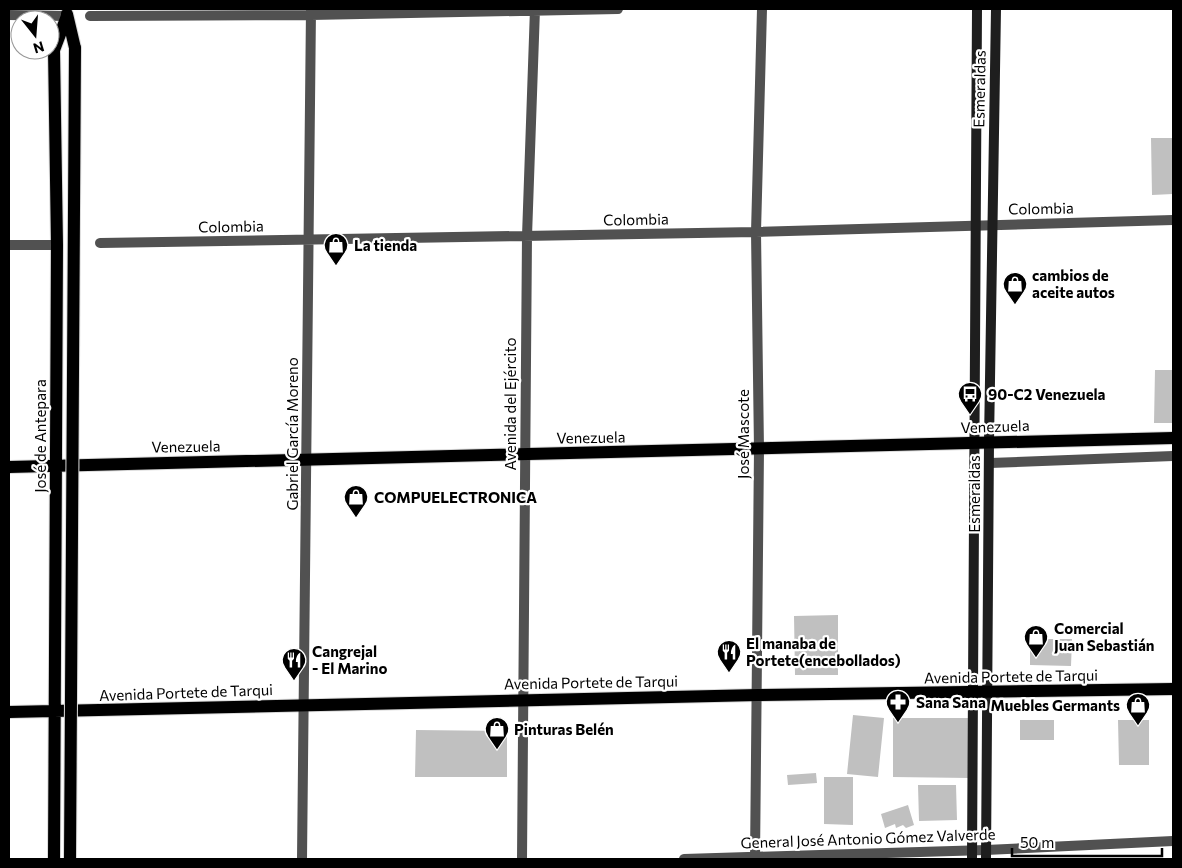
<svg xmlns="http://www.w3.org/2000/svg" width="1182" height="868" viewBox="0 0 1182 868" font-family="Commissioner,sans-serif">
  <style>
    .building { fill: #c0c0c0 }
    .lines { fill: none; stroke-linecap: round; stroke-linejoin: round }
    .primary-casing { stroke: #dbdbdb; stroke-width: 14 }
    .lane { stroke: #515151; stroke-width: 10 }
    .street { stroke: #515151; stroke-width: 10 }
    .secondary { stroke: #1e1e1e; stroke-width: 10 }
    .primary { stroke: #000; stroke-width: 12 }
    .primary-bridge-casing { stroke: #dbdbdb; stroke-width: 14; stroke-linecap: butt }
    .primary-bridge { stroke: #000; stroke-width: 12 }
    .labels { text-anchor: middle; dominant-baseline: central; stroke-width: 4.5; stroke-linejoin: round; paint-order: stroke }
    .street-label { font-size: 15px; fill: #000; stroke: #fff }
    .poi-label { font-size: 15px; font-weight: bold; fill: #000; stroke: #fff; text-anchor: start }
  </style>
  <rect width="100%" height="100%" fill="#fff"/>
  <!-- building -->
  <path class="building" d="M1151 138H1173V194L1152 195Z
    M1155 370H1173V423H1154Z
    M838 615V675H795L794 616Z
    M1030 639H1072L1071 666 1030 665Z
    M853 715 884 718 878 777 847 774Z
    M893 718H969V778L893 777Z
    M1020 720H1054V740H1020Z
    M1118 720H1149V765H1119Z
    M416 730 507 731V777H415Z
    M816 773 817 783 788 785 787 775Z
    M824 777H853V825L824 824Z
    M918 785H956L957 820 919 821Z
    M908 805 914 825 906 828 903 825 896 828 895 824 885 828 881 814Z"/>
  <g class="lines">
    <!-- primary casing -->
    <g class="primary-casing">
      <path id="primary" d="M67 14 75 48
        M9 467 1173 438
        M9 712 758 695 1173 689
        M54 859 57 245 54 50 67 16"/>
    </g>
    <!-- lane -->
    <path class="lane" d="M990 463 1173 456"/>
    <!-- street -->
    <path class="street" d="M9 15 67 16
      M90 16 311 15 618 9
      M100 243 756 232 1173 220
      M9 245H57
      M302 859 311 9
      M522 859 527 236 535 9
      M684 859 986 850 1173 841
      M755 859 759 449 756 232 762 9"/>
    <!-- secondary -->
    <path class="secondary" d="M972 859 977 9
      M986 859 989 442 996 9"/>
    <!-- primary -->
    <use href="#primary" class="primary"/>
    <!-- primary-bridge casing -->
    <g class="primary-bridge-casing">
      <path id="primary-bridge" d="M70 859 75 48"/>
    </g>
    <!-- primary-bridge -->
    <use href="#primary-bridge" class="primary-bridge"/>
  </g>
  <!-- icons -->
  <defs>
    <g id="shop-pin" transform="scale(1.25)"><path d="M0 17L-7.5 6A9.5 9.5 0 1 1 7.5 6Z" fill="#000" stroke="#fff"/><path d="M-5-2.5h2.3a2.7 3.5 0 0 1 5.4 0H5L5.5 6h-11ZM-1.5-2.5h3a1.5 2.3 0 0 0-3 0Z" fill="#fff"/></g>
    <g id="bus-pin" transform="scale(1.25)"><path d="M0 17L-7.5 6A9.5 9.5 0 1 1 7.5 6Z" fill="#000" stroke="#fff"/><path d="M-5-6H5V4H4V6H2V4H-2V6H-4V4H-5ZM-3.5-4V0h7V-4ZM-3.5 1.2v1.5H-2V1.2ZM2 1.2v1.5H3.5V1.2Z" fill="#fff"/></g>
    <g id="restaurant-pin" transform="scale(1.25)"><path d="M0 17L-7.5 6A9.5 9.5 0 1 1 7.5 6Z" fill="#000" stroke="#fff"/><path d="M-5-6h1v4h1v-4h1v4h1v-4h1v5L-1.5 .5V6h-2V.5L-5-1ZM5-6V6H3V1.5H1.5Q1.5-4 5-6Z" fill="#fff"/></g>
    <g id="pharmacy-pin" transform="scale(1.25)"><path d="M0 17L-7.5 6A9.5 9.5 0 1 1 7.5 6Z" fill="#000" stroke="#fff"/><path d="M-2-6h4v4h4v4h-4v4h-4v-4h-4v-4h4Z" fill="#fff"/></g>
  </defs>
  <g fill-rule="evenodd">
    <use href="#shop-pin" x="336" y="245"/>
    <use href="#shop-pin" x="1015" y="284"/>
    <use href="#bus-pin" x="970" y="394"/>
    <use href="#shop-pin" x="356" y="497"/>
    <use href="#shop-pin" x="1036" y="637"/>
    <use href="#restaurant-pin" x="729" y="652"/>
    <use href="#restaurant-pin" x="294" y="660"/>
    <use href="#pharmacy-pin" x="898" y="702"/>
    <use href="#shop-pin" x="1138" y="705"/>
    <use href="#shop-pin" x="497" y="729"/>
  </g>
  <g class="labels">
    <!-- street labels -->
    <g class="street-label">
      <text transform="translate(979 89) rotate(-89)">Esmeraldas</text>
      <text transform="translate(1041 208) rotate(-1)">Colombia</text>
      <text transform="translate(636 219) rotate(-1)">Colombia</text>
      <text transform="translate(231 226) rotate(-1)">Colombia</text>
      <text transform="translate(510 404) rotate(-90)">Avenida del Ejército</text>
      <text transform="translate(995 426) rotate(-2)">Venezuela</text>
      <text transform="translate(292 434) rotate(-90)">Gabriel García Moreno</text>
      <text transform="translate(743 434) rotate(-90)">José Mascote</text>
      <text transform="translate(40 436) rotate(-90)">José de Antepara</text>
      <text transform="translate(591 437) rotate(-1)">Venezuela</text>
      <text transform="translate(186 446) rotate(-1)">Venezuela</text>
      <text transform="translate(974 494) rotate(-90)">Esmeraldas</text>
      <text transform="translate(1011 676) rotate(-1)">Avenida Portete de Tarqui</text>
      <text transform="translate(591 682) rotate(-1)">Avenida Portete de Tarqui</text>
      <text transform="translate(186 692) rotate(-2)">Avenida Portete de Tarqui</text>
      <text transform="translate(868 838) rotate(-2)">General José Antonio Gómez Valverde</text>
    </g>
    <!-- poi labels -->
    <g class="poi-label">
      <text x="354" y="245">La tienda</text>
      <text x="1032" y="275">cambios de<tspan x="1032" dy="17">aceite autos</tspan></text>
      <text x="988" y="394">90-C2 Venezuela</text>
      <text x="374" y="497">COMPUELECTRONICA</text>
      <text x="1054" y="628">Comercial<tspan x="1054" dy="17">Juan Sebastián</tspan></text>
      <text x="746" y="643">El manaba de<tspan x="746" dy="17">Portete(encebollados)</tspan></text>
      <text x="312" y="651">Cangrejal<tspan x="312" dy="17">- El Marino</tspan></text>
      <text x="916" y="702">Sana Sana</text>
      <text x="1120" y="705" text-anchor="end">Muebles Germants</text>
      <text x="514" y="729">Pinturas Belén</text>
    </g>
  </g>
  <!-- border -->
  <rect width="1182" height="868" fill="none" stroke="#000000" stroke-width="20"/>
  <!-- north arrow -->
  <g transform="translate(35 35) rotate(163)"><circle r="24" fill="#ffffff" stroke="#999999"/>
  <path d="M0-4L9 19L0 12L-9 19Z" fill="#000000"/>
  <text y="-8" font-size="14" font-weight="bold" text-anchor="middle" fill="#000000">N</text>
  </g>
  <!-- scale -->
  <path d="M1012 848v8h150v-8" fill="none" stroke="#000000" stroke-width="2.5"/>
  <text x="1020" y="848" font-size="15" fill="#000000" stroke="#ffffff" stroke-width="4" paint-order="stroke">50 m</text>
</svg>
